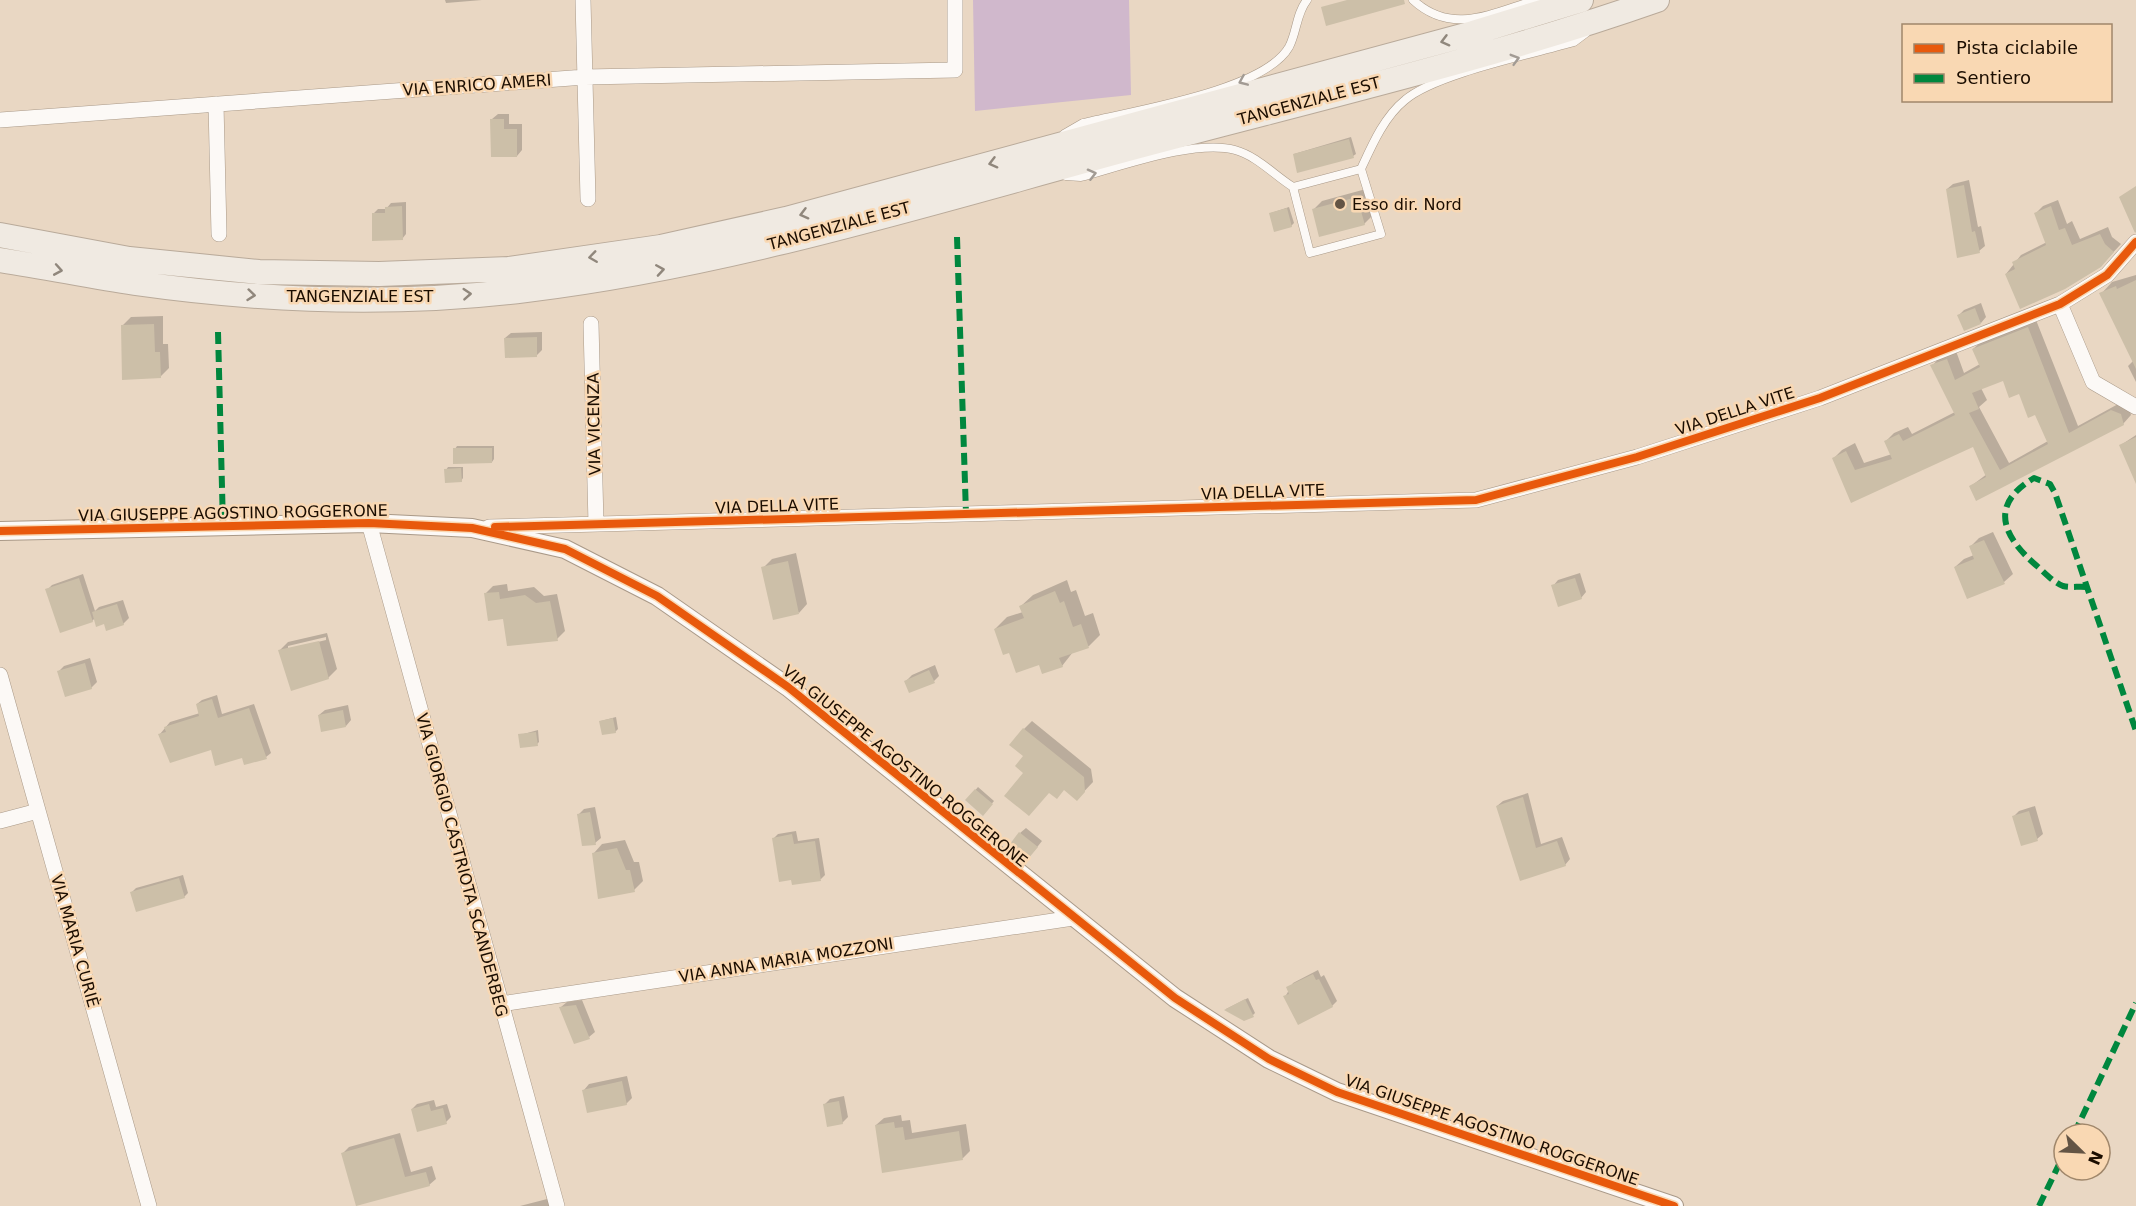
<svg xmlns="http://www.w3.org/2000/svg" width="2136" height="1206" viewBox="0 0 2136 1206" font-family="'DejaVu Sans',sans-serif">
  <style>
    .green { fill: #d0b8cc }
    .shadow { fill: #0003; fill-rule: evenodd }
    .building { fill: #ccbfa8; fill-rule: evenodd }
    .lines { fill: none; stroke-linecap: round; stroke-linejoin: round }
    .service-casing { stroke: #a99988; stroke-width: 9 }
    .minor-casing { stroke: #a99988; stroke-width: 16 }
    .tertiary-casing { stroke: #a99988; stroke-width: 20 }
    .trunk-casing { stroke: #b9aa9a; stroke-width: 26 }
    .service { stroke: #fcf9f6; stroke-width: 8 }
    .minor { stroke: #fcf9f6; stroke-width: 15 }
    .tertiary { stroke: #fcf9f6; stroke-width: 18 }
    .trunk { stroke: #f0eae2; stroke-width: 24 }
    .quiet { stroke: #00873e; stroke-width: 6; stroke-dasharray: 12 6; stroke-linecap: butt }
    .cycleway-casing { stroke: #f9d8b3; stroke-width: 11 }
    .cycleway { stroke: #e8590c; stroke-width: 8 }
    .oneway { stroke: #90877c }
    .oneway2 { stroke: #a29b94 }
    .poi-dot { fill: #635444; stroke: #f9d8b3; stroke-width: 2 }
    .labels { text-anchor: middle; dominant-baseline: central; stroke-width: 5; stroke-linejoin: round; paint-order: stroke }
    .street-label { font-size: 16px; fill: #1b0d00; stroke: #f9d8b3 }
    .poi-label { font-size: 16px; fill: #1b0d00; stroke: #f9d8b3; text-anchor: start }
  </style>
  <rect width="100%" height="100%" fill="#e9d7c3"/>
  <!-- green -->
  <path class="green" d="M973 0H1129L1131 95 975 111Z"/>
  <!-- shadow -->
  <path class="shadow" d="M445 0H482L446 3Z
    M498 114H509V124H522V150L517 156 492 119Z
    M1351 137 1356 154 1353 156 1294 154Z
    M1969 180 1978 227 1981 226 1985 246 1979 251 1947 189 1953 184Z
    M1366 189 1373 215 1364 224 1313 210 1322 201Z
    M2058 200 2067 224 2072 221 2080 239 2108 227 2112 237 2121 244 2108 258 2006 274 2021 255 2047 242 2035 214 2043 206Z
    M406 202V234L402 239 373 214 378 209H386L391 203Z
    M1289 207 1294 223 1291 226 1271 213Z
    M2136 275V382L2128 366 2133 361 2101 294 2112 282Z
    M1981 303 1986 317 1981 323 1959 315 1964 310Z
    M163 316V344H168L169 368 160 377 122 326 131 317Z
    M2036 320 2078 426 2120 403 2129 406 2131 415 2123 424 1971 486 1987 474 1973 445 1852 501 1834 458 1842 450 1855 443 1864 463 1892 454 1886 441 1894 433 1908 427 1912 434 1955 412 1932 366 1940 357 1956 351 1964 373 1980 364 1973 349 1982 341ZM2004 379 2020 392 2036 413 2048 441 2009 463 1979 407 1987 400 1981 388Z
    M542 332V350L537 355 505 338 511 333Z
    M2136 435V470L2121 445Z
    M457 446H494V459L492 462 455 449Z
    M448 467H463V478L461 481 446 470Z
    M1993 532 2013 574 2004 582 1967 597 1955 567 1964 559 1974 555 1970 547 1979 538Z
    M796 553 807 604 799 613 763 568 772 559Z
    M1580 573 1586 592 1581 598 1553 586 1558 580Z
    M83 574 95 611 99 607 123 600 129 618 123 624 105 623 95 618 92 621 47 590 52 585Z
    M1067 580 1071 592 1076 590 1085 616 1093 613 1100 635 1089 646 1073 652 1062 666 1040 663 1010 651 995 629 1007 617 1023 612 1021 606 1033 595Z
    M507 584 508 591 534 587 544 596 557 594 565 631 557 639 504 617 485 594 493 586Z
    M327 633 337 669 328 678 279 651 288 642ZM326 637V640L288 649V646Z
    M90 658 97 682 91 688 59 671 64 666Z
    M935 665 939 676 934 681H906L912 675Z
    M217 695 222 714 254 704 271 753 266 757 243 756 160 734 170 722 200 713 197 704 202 700Z
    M348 705 351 720 346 726 319 715 325 710Z
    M616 717 618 729 615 732 601 721Z
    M1032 721 1091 769 1093 782 1077 799 1065 789 1025 772 1024 729Z
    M538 730 539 742 537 744 520 735Z
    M978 787 994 801 983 814 967 800Z
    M1528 793 1541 844 1562 837 1570 859 1565 865 1521 879 1497 806 1503 801Z
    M2035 806 2043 834 2037 839 2013 817 2019 811Z
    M595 807 601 838 595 843 578 815 584 809Z
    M1026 828 1042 841 1034 851 1020 833Z
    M796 831 798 841 819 838 825 875 821 879 793 878 774 838 778 834Z
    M625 840 634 862H639L643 881 634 890 594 853 602 844Z
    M183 875 188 893 184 897 132 892 136 888Z
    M1318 970 1321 977 1324 975 1337 1001 1332 1006 1285 997 1293 983Z
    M1248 998 1255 1013 1253 1015 1226 1009Z
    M582 1000 595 1032 589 1037 561 1007 567 1002Z
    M627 1076 632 1098 626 1104 584 1090 589 1084Z
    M844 1096 848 1117 842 1123 824 1105 830 1099Z
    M434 1100 436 1107 447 1104 451 1117 446 1122 412 1109 417 1104Z
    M901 1115 902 1121 910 1120 912 1133 966 1124 970 1151 963 1158 883 1171 876 1125 884 1118Z
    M400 1133 411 1172 432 1166 436 1179 429 1185 357 1205 343 1153 349 1147Z
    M551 1198 554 1206H520Z"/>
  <!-- building -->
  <path class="building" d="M1347 0H1404L1405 4 1326 26 1321 7Z
    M490 119H504V129H517V157H491Z
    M1349 139 1354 158 1297 173 1293 154Z
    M1964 185 1972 232 1975 231 1980 253 1957 258 1946 189Z
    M2136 186V232L2135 233 2119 197Z
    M1357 197 1365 225 1319 237 1312 209Z
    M402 206 403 240 372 241V213H385V207Z
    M2051 206 2059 230 2065 228 2072 245 2100 234 2105 244 2114 252 2101 267 2065 289 2020 309 2005 274 2015 269 2012 262 2046 245 2034 213Z
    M1287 208 1292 227 1274 232 1269 213Z
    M2136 280V369L2099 293 2116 286 2117 289Z
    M1975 308 1981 324 1964 331 1957 315Z
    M154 324 155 352H160L161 378 122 380 121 325Z
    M2028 327 2069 433 2111 410 2121 414 2124 425 1976 501 1969 486 1986 477 1973 447 1851 503 1832 458 1846 451 1855 470 1892 459 1884 441 1899 434 1903 441 1955 415 1930 365 1947 359 1955 380 1980 367 1972 349ZM2003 381 2009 398 2019 394 2028 418 2035 415 2048 444 2000 470 1969 413 1979 409 1972 393Z
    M537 337V357L505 358 504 338Z
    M2136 437V484L2119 445Z
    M453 448H492V463L453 464Z
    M461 468 462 482 445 483 444 469Z
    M1984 540 2005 584 1967 599 1954 567 1974 559 1969 546Z
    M788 561 799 614 773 620 761 567Z
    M79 578 93 622 60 633 45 589Z
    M1575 578 1582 599 1558 607 1551 585Z
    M1055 591 1060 603 1064 601 1073 627 1081 624 1089 648 1059 658 1063 667 1042 674 1039 665 1016 673 1009 653 1003 655 994 629 1024 618 1019 606Z
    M499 592 500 599 525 595 536 603 550 601 558 641 507 646 503 619 488 621 484 593Z
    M117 604 124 625 106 631 104 624 96 627 92 612Z
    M319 641 329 679 291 691 278 650Z
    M85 663 92 689 65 697 57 671Z
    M929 670 935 683 909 693 904 681Z
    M212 699 218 718 249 708 267 759 244 765 242 758 215 766 211 750 170 763 158 734 166 732 164 727 199 716 196 704Z
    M343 710 346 727 321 732 318 715Z
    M613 718 616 733 602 735 599 721Z
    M1023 728 1084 777 1085 792 1077 801 1064 790 1057 799 1049 793 1029 816 1004 796 1023 773 1015 766 1023 756 1009 745Z
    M536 732 538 746 520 748 518 734Z
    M975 789 993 804 983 816 965 800Z
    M1523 797 1536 848 1557 841 1566 866 1520 881 1496 806Z
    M2029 811 2038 841 2021 846 2012 816Z
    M590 812 596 845 582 846 577 814Z
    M1019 832 1038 847 1028 859 1010 844Z
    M792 834 794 844 815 841 821 881 792 885 791 880 779 882 772 838Z
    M617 848 626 870H630L635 892 598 899 592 853Z
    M179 878 185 898 136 912 130 892Z
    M1313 974 1316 980 1319 979 1333 1007 1298 1025 1283 996 1289 994 1286 987Z
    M1245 999 1254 1017 1244 1021 1224 1010Z
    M576 1005 590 1039 574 1044 559 1007Z
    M622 1081 627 1105 587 1113 582 1090Z
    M839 1101 843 1124 827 1127 823 1104Z
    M429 1104 431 1111 443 1108 447 1124 417 1132 411 1109Z
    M894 1122 895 1128 903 1127 905 1140 959 1131 963 1160 882 1173 875 1125Z
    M394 1138 405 1177 426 1172 430 1186 356 1206 341 1153Z"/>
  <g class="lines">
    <!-- service casing -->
    <g class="service-casing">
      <path id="service" d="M1413 0C1452 36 1492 13 1536 0
        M1064 134 1083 123C1131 111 1264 91 1289 47 1297 32 1296 14 1307 0
        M1066 176 1081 177C1122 166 1196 139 1235 150 1257 156 1274 175 1293 187L1361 169C1372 145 1384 117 1405 100 1435 74 1533 54 1574 42L1586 33
        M1293 187 1310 253 1381 234 1361 169"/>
    </g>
    <!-- minor casing -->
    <g class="minor-casing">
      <path id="minor" d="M583 0 588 199
        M216 104 219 234
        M0 120 585 77 955 70V0
        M2060 304 2093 382 2136 407
        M591 324 596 524
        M369 523 557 1206
        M489 527 1476 500 1637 457 1820 398 2060 304 2107 275 2136 242
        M0 675 149 1206
        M0 821 38 811
        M500 1004 1073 918"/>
    </g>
    <!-- tertiary casing -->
    <g class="tertiary-casing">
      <path id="tertiary" d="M0 531 369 523 472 528 565 549 657 596 788 687 1175 998 1269 1059 1337 1092 1674 1206"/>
    </g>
    <!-- trunk casing -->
    <g class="trunk-casing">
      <path id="trunk" d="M0 235 129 259 259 272 379 274 509 269 661 247 786 219 1473 33 1581 0
        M0 260C45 267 90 276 135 283 262 301 398 306 526 290 732 265 932 202 1132 148 1307 101 1486 60 1657 0"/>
    </g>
    <!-- service -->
    <use href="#service" class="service"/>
    <!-- minor -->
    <use href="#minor" class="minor"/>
    <!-- tertiary -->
    <use href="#tertiary" class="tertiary"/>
    <!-- trunk -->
    <use href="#trunk" class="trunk"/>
    <!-- quiet -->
    <path class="quiet" d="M957 237 966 514
      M218 332 223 526
      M2086 587C2079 586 2070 588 2063 586 2053 582 2045 573 2037 566 2003 537 1988 505 2034 478L2050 484 2055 493 2136 731
      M2074 1134 2136 1003
      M2039 1206 2064 1154"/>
    <!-- cycleway casing -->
    <g class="cycleway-casing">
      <path id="cycleway" d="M495 527 1476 500 1637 457 1820 398 2060 304 2107 275 2136 242
        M0 531 369 523 472 528 565 549 657 596 788 687 1175 998 1269 1059 1337 1092 1674 1206"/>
    </g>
    <!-- cycleway -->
    <use href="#cycleway" class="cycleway"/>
  </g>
  <!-- one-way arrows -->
  <defs><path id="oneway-chevron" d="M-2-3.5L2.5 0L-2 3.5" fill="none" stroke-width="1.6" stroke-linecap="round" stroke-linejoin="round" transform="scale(1.5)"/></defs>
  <g class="oneway">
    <use href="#oneway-chevron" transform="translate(1445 41) rotate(165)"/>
    <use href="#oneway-chevron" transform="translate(993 163) rotate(165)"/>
    <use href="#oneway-chevron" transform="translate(804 214) rotate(165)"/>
    <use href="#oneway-chevron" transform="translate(593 257) rotate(172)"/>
    <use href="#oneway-chevron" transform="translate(58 270) rotate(10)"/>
    <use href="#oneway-chevron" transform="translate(660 270) rotate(-9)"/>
    <use href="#oneway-chevron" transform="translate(467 294) rotate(-4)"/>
    <use href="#oneway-chevron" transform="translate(251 295) rotate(6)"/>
  </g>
  <g class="oneway2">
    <use href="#oneway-chevron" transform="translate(1515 59) rotate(-16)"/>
    <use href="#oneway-chevron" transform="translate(1243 81) rotate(157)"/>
    <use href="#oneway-chevron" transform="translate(1092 174) rotate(-14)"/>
  </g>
  <!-- markers -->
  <circle class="poi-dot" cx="1340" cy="204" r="6"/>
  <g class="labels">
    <!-- street labels -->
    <g class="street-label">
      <text transform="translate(477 85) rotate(-4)">VIA ENRICO AMERI</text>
      <text transform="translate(1309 101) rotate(-15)">TANGENZIALE EST</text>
      <text transform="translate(839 226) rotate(-15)">TANGENZIALE EST</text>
      <text x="360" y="296">TANGENZIALE EST</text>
      <text transform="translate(1735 411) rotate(-18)">VIA DELLA VITE</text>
      <text transform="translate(594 424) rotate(-91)">VIA VICENZA</text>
      <text transform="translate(1263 492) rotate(-2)">VIA DELLA VITE</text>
      <text transform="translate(777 506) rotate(-2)">VIA DELLA VITE</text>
      <text transform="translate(233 513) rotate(-1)">VIA GIUSEPPE AGOSTINO ROGGERONE</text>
      <text transform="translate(905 766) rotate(39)">VIA GIUSEPPE AGOSTINO ROGGERONE</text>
      <text transform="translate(462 865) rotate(75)">VIA GIORGIO CASTRIOTA SCANDERBEG</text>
      <text transform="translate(75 941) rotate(74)">VIA MARIA CURIÈ</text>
      <text transform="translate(786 960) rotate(-9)">VIA ANNA MARIA MOZZONI</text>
      <text transform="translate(1492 1130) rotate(19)">VIA GIUSEPPE AGOSTINO ROGGERONE</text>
    </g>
    <!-- poi labels -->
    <g class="poi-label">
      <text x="1352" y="204">Esso dir. Nord</text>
    </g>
  </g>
  <!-- legend -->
  <rect x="1902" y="24" width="210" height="78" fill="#f9d8b3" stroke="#a0876b" stroke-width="1.5"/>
  <rect x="1914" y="44" width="30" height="9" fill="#e8590c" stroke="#a0876b" stroke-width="1.5"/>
  <text x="1956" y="54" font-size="18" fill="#1b0d00">Pista ciclabile</text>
  <rect x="1914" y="74" width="30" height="9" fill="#00873e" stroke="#a0876b" stroke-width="1.5"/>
  <text x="1956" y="84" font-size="18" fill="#1b0d00">Sentiero</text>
  <!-- north arrow -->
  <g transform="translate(2082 1152) rotate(114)"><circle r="28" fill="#f9d8b3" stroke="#a0876b" stroke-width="1.5"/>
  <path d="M0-4.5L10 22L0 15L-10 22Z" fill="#635444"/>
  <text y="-9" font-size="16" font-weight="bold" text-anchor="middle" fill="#1b0d00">N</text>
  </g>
</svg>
